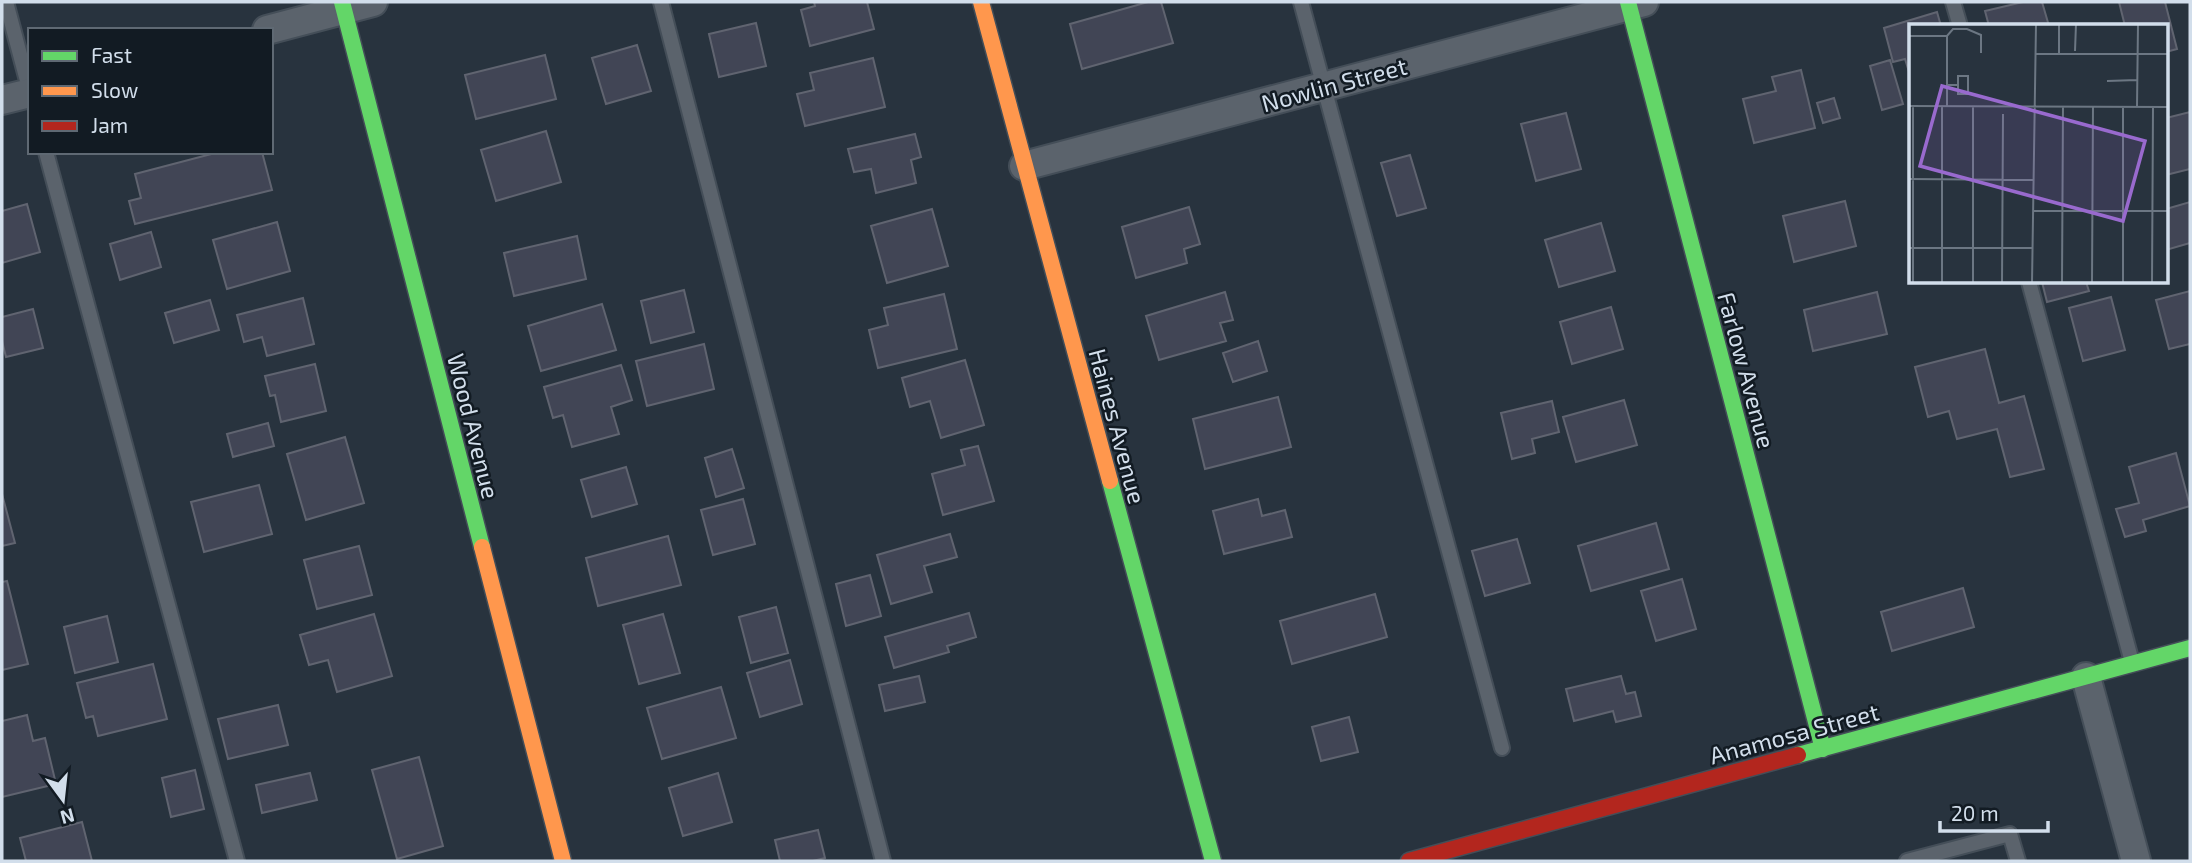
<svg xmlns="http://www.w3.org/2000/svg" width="2192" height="863" viewBox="0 0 2192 863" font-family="'Exo 2',sans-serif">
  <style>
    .building { fill: #414555; stroke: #606470; stroke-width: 2 }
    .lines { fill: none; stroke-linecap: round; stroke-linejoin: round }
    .lane-casing { stroke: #444e58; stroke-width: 18 }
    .street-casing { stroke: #444e58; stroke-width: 32 }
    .fast-casing { stroke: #444e58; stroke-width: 19 }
    .slow-casing { stroke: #444e58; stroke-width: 19 }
    .jam-casing { stroke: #444e58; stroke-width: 19 }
    .lane { stroke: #5b636c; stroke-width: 14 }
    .street { stroke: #5b636c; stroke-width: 28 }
    .fast { stroke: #63d668; stroke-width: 16 }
    .slow { stroke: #ff974d; stroke-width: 16 }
    .jam { stroke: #b3261e; stroke-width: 16 }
    .labels { text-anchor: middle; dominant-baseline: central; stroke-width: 5; stroke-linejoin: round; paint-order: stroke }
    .street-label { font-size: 24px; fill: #d2deeb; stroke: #121b23 }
    .inset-road { fill: none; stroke: #6c7783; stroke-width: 2 }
    .view { fill: #996ace; fill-opacity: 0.15; stroke: #996ace; stroke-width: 3.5 }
    .inset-edge { fill: none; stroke: #d2deeb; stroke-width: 3.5 }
  </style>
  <rect width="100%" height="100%" fill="#28333e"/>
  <!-- building -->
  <path class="building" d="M814 2H867L874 29 810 46 801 10 815 6Z
    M1148 2H1161L1173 43 1082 69 1070 24Z
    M2023 2H2042L2049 26H1989L1985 11Z
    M2119 2H2165L2177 49 2166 52V26H2125Z
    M1937 12 1941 26H1910V75L1905 59 1893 62 1884 28Z
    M756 23 766 66 719 77 709 34Z
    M637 45 651 91 606 104 592 58Z
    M545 55 556 99 476 119 465 75Z
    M873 58 885 107 805 126 797 94 814 90 810 73Z
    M1890 60 1903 104 1882 110 1870 66Z
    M1801 70 1815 128 1754 143 1743 99 1776 91 1772 77Z
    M1834 98 1840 118 1823 123 1817 103Z
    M2190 112V169L2166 175V118Z
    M1566 113 1581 169 1536 181 1521 124Z
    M546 131 561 182 496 201 481 150Z
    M915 134 921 157 911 160 916 183 876 193 871 169 854 172 848 149Z
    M219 152H262L272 190 135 224 129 201 141 198 135 174Z
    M1410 155 1426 208 1397 216 1381 163Z
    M1845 201 1856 246 1794 262 1783 216Z
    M2190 202V243L2166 250V209Z
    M27 204 40 252 2 263V211Z
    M1189 207 1200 244 1184 249 1187 263 1136 278 1122 227Z
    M932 209 948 266 887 283 871 226Z
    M277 222 290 271 227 289 213 240Z
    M1601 223 1615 271 1559 287 1545 240Z
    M151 232 161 267 120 280 110 244Z
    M577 236 586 279 514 296 504 253Z
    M2042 282H2086L2089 291 2047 302Z
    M684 290 694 332 651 343 641 301Z
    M2190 291V344L2169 349 2156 300Z
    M1225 292 1233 320 1220 323 1226 341 1159 360 1146 316Z
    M1877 292 1887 334 1813 351 1804 310Z
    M944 294 957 349 878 368 869 330 888 325 884 308Z
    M2111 297 2125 350 2083 361 2069 308Z
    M303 298 314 344 267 356 262 337 244 342 237 315Z
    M210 300 219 330 174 343 165 313Z
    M602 304 616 350 541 371 528 326Z
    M1611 307 1623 349 1572 364 1560 322Z
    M33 309 43 348 6 357 2 341V317Z
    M1258 341 1267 371 1233 382 1223 353Z
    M704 344 714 389 647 406 636 361Z
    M1985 349 1999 403 2024 396 2044 469 2010 477 1997 429 1957 439 1949 411 1928 417 1915 367Z
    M965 360 984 425 941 438 930 401 910 407 902 378Z
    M315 364 326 411 281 422 275 395 270 396 265 376Z
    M621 365 632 400 611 407 619 434 572 447 563 415 553 418 544 387Z
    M1278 397 1291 447 1205 469 1193 419Z
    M1624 400 1637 445 1576 462 1563 417Z
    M1552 401 1559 432 1532 439 1535 453 1512 459 1501 413Z
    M268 423 274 446 233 457 227 434Z
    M345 437 364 503 306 520 287 454Z
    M978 446 994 501 943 515 932 474 965 465 961 450Z
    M732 449 744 488 716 497 705 458Z
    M2176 453 2190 506 2143 520 2146 531 2125 537 2116 509 2139 503 2129 467Z
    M626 467 637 504 592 517 581 480Z
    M259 485 272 534 204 552 191 502Z
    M2 494 15 543 2 546Z
    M743 499 755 544 713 555 701 510Z
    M1258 499 1262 516 1285 510 1292 537 1224 554 1213 511Z
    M1656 523 1669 569 1591 591 1578 546Z
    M950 534 957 557 924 566 932 592 891 604 877 555Z
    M668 536 681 585 598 606 586 558Z
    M1517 539 1530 583 1485 596 1472 551Z
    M359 546 372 595 317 609 304 560Z
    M870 575 881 616 846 626 836 584Z
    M1682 579 1696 629 1656 641 1641 591Z
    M7 581 28 664 2 670V582Z
    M1963 588 1974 627 1892 651 1881 612Z
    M1375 594 1387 637 1292 664 1280 621Z
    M776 607 788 653 751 663 739 617Z
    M969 613 976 637 947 646 949 652 894 668 885 637Z
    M374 614 392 676 337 692 328 660 309 665 300 635Z
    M663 614 680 673 639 684 623 625Z
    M107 616 118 662 75 673 64 627Z
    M790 660 802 704 760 717 747 673Z
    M153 664 167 719 98 736 93 716 86 718 77 683Z
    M919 676 925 702 885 711 879 685Z
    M1621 676 1626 694 1635 692 1641 716 1616 722 1613 711 1574 721 1566 689Z
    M721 687 736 738 662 759 647 708Z
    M278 705 288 745 228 759 218 719Z
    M27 715 33 741 45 738 56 784 2 797V721Z
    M1349 717 1358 752 1321 761 1312 727Z
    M419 757 443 846 397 859 372 770Z
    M195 770 204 809 171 817 162 778Z
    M310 773 317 800 262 813 256 785Z
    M718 773 732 822 683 836 669 788Z
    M82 822 92 861H26L20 838Z
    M818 830 825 858 813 861H780L775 840Z"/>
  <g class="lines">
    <!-- lane casing -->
    <g class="lane-casing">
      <path id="lane" d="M6 2 30 92
        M661 2 883 861
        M1301 2 1502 748
        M1953 2 1960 26
        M46 152 237 861
        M2029 282 2132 662
        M1907 861 2010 834 2018 861"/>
    </g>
    <!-- street casing -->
    <g class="street-casing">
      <path id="street" d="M267 30 373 2
        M2 100 30 93
        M1024 166 1644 2
        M2086 677 2136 861"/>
    </g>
    <!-- fast casing -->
    <g class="fast-casing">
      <path id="fast" d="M342 2 482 547
        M1628 2 1823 749
        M1110 481 1213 861
        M1798 755 2190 648"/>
    </g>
    <!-- slow casing -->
    <g class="slow-casing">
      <path id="slow" d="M981 2 1110 481
        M482 547 563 861"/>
    </g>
    <!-- jam casing -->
    <g class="jam-casing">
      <path id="jam" d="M1409 861 1798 755"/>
    </g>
    <!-- lane -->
    <use href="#lane" class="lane"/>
    <!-- street -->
    <use href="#street" class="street"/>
    <!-- fast -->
    <use href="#fast" class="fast"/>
    <!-- slow -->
    <use href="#slow" class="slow"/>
    <!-- jam -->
    <use href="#jam" class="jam"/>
  </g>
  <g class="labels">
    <!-- street labels -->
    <g class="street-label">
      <text transform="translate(1334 84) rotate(-15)">Nowlin Street</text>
      <text transform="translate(1747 370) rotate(75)">Farlow Avenue</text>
      <text transform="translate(474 426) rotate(76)">Wood Avenue</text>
      <text transform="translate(1118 426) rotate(75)">Haines Avenue</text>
      <text transform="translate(1794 733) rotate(-15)">Anamosa Street</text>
    </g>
  </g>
  <!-- overview -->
  <g transform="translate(1909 24)">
    <rect width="259" height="259" fill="#28333e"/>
    <path class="inset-road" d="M150 0V30M0 12H38L44 5H58L72 11V29M38 12V82M166 27 167 0M126 30H259M198 57 228 56M38 61H49V52H59V70H49V61M0 82 259 83M214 82V259M228 82 229 0M0 155 124 156M125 187H259M0 224H123M4 259V82M33 259V82M64 259V82M93 259 94 90M123 259 127 0M153 259 154 82M183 259 184 82M243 259 244 83"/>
    <path class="view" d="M33 62 236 117 214 197 11 142Z"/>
    <rect width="259" height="259" class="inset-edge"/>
  </g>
  <!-- border -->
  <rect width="2192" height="863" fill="none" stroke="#d2deeb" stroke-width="7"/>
  <!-- legend -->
  <rect x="28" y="28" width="245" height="126" fill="#121b23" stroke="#5f6973" stroke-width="2"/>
  <rect x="42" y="51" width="35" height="10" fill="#63d668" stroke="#5f6973" stroke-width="2"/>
  <text x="91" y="63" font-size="21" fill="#d2deeb">Fast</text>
  <rect x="42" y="86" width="35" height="10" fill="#ff974d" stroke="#5f6973" stroke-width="2"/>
  <text x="91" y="98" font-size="21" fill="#d2deeb">Slow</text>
  <rect x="42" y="121" width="35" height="10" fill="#b3261e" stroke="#5f6973" stroke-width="2"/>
  <text x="91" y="133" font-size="21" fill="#d2deeb">Jam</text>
  <!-- north arrow -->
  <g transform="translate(63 800) rotate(165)" stroke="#121b23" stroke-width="5" paint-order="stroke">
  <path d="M0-5L12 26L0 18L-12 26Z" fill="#d2deeb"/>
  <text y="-10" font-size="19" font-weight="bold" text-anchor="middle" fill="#d2deeb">N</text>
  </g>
  <!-- scale -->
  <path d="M1940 821v10h108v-10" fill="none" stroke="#d2deeb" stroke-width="3.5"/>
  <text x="1951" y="821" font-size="21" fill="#d2deeb" stroke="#121b23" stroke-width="5" paint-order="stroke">20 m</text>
</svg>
